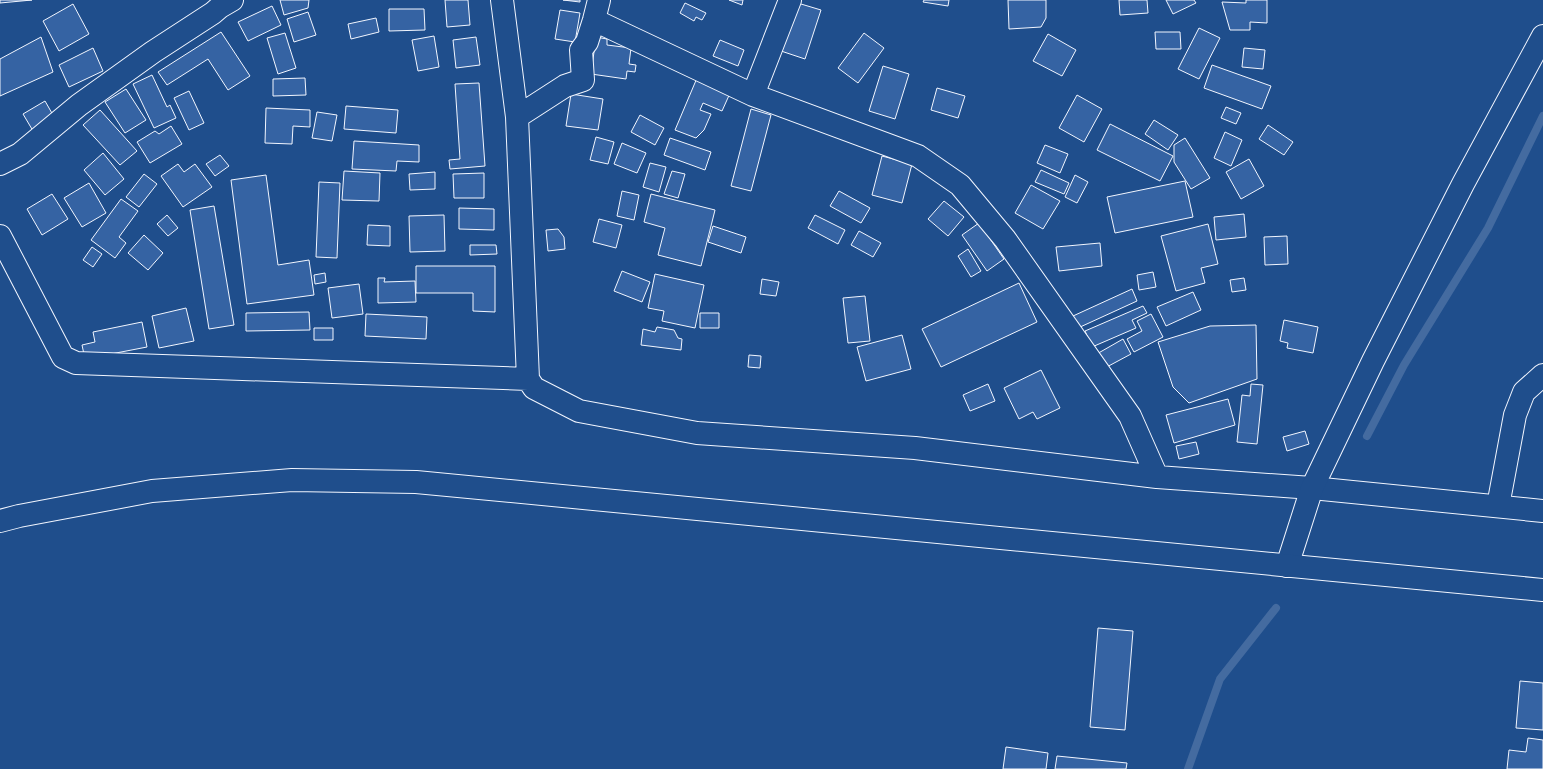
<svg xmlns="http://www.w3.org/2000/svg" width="1543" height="769" viewBox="0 0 1543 769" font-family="Figtree,sans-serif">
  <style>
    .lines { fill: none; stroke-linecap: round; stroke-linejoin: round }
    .stream { stroke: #446ba0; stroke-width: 8 }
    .building { fill: #3563a3; stroke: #f2f6ff }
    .minor-casing { stroke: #f2f6ff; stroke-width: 24 }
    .secondary-casing { stroke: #f2f6ff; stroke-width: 24 }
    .trunk-casing { stroke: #f2f6ff; stroke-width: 24 }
    .minor { stroke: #1f4e8c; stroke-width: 22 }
    .secondary { stroke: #1f4e8c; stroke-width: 22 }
    .trunk { stroke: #1f4e8c; stroke-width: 22 }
  </style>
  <rect width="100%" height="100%" fill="#1f4e8c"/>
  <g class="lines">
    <!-- stream -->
    <path class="stream" d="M1367 436 1404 365 1488 228 1543 116
      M1188 769 1220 679 1276 608"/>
  </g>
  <!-- building -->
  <path class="building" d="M0 0H32L0 3Z
    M280 0H309L308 8 284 15Z
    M445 0H468L470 25 447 27Z
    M563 0H580V2Z
    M729 0H743L742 5Z
    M924 0H949L948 6 923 2Z
    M1008 0H1046V18L1041 27 1009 29Z
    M1119 0H1147L1148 13 1120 15Z
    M1166 0H1194L1196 3 1173 14Z
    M1246 0H1267V23L1250 22V30H1230L1222 2 1246 3Z
    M791 1 821 10 805 59 775 49Z
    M685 3 706 13 702 20 696 17 694 21 680 13Z
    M73 4 89 34 59 51 43 21Z
    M272 6 281 25 248 41 238 22Z
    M389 9H424L425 30 389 31Z
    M560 10 580 13 575 42 555 39Z
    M308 12 316 35 294 42 287 19Z
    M376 18 379 32 351 39 348 24Z
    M1199 28 1220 38 1199 79 1178 69Z
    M221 32 250 76 228 90 208 59 167 85 158 72Z
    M1155 32H1180L1181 49H1156Z
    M285 33 296 68 278 74 267 38Z
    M864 33 884 48 858 83 838 68Z
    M1048 34 1076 50 1062 76 1033 61Z
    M434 36 439 67 418 71 412 40Z
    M41 37 53 72 0 96V59Z
    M476 37 480 65 456 68 453 40Z
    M596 37 607 39V45L631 48 629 64 636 65 635 72 627 71 626 79 591 74Z
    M720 40 744 50 738 66 713 56Z
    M93 48 103 71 69 87 59 65Z
    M1244 48 1265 50 1263 69 1242 67Z
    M1212 65 1271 86 1262 109 1204 88Z
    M883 66 909 74 895 119 869 111Z
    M152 75 167 107 170 105 176 118 154 128 133 84Z
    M305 78 306 95 273 96V79Z
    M697 78 731 91 722 111 703 103 700 110 711 114 704 130 696 138 675 130Z
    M479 83 485 166 450 169 449 160 460 159 455 84Z
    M937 88 965 96 958 118 931 110Z
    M126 89 146 120 125 133 105 102Z
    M189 91 204 123 189 130 174 98Z
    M571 94 603 99 598 130 566 126Z
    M1077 95 1102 109 1084 142 1059 128Z
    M45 101 61 129 39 141 23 114Z
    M346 106 398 110 396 133 344 129Z
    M1226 107 1241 113 1236 124 1221 118Z
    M266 108 310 110V127L293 126 292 144 265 143Z
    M751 109 771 115 751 191 731 186Z
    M100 110 137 151 120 165 83 125Z
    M317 112 337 115 332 141 312 138Z
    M640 115 664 128 655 145 631 132Z
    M1154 120 1178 135 1168 150 1145 134Z
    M1110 124 1173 156 1160 181 1097 150Z
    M1268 125 1293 142 1284 155 1259 139Z
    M171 126 182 144 150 163 137 142 155 131 159 134Z
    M1225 132 1242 140 1231 166 1214 158Z
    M596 137 614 142 608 164 590 160Z
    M670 138 711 152 705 170 664 155Z
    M1185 138 1210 178 1191 189 1174 162V145Z
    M354 141 419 145V162L397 161 396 171 352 169Z
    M622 143 646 153 637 173 614 164Z
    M1045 145 1068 154 1060 173 1037 163Z
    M103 153 124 179 105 195 84 170Z
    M220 155 229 166 215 176 206 164Z
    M882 156 912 164 902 203 872 195Z
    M1249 159 1264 186 1241 199 1226 172Z
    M650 163 666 167 659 192 643 187Z
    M178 164 184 172 195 164 212 187 183 207 161 176Z
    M1041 170 1069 183 1064 194 1035 182Z
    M344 171 380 173 379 201 342 200Z
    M672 171 685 174 678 198 664 194Z
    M435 172V189L410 190 409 174Z
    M484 173V198H454L453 174Z
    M144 174 157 184 139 207 126 197Z
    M266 175 278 265 309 260 314 295 247 304 231 180Z
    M1075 175 1088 182 1077 203 1065 197Z
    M1185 181 1193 217 1115 233 1107 197Z
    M319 182 340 183 337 258 316 257Z
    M89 183 106 213 82 227 64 198Z
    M1031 185 1060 201 1043 229 1015 213Z
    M622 191 639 195 634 220 617 216Z
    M839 191 870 208 861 223 830 206Z
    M52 194 68 219 42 235 27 209Z
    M651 194 715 210 701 266 658 255 665 228 644 222Z
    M121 199 138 211 119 237 126 243 115 258 91 240Z
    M944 201 964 217 948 236 928 219Z
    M214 206 234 325 209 329 190 210Z
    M459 208 494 209V230L459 229Z
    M1244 214 1246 237 1216 240 1214 217Z
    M167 215 178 228 168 236 157 224Z
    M444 215 445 251 410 252 409 216Z
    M815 215 845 230 838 244 808 228Z
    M599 219 622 225 616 248 593 242Z
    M979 223 1004 259 987 271 962 235Z
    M1208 224 1218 264 1201 268 1205 283 1176 291 1161 236Z
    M368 225 390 226V246L367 245Z
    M713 226 746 237 741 253 708 242Z
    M558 229 564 237 565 249 548 251 546 230Z
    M859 231 881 243 873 257 851 245Z
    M144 235 163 253 148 270 128 253Z
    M1287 236 1288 264 1265 265 1264 237Z
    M1100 243 1102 266 1059 271 1056 247Z
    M470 245H496L497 254 470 255Z
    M92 247 102 254 93 267 83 260Z
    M968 249 981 271 971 277 958 256Z
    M416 266H495V312L473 311V293H416Z
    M622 271 650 282 642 302 614 291Z
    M1153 272 1156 287 1139 290 1137 275Z
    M325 273 326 282 315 284 314 275Z
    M655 274 704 285 695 328 662 321 664 311 648 308Z
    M378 278H385L384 282 415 281 416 302 378 303Z
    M1244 278 1246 290 1232 292 1230 280Z
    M762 279 779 282 776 296 760 294Z
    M1019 283 1037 322 941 367 922 329Z
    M359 284 363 314 332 318 328 288Z
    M1132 289 1137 301 1078 328 1073 316Z
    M1193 292 1201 310 1166 326 1157 307Z
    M865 296 870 341 848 343 843 298Z
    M1143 306 1147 313 1132 320 1136 328 1092 347 1085 331Z
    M186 308 194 341 159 348 152 316Z
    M309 312 310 330 246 331V313Z
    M700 313H719V328H700Z
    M366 314 427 317 426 339 365 336Z
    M1151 314 1163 337 1134 352 1127 339 1142 331 1137 321Z
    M1284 320 1318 327 1313 353 1287 348 1288 343 1280 341Z
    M142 322 147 347 85 359 82 345 95 342 93 332Z
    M1256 325 1257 379 1189 403 1173 387 1158 342 1210 326Z
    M657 327 674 330 678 338 682 339 681 350 641 345 643 329 655 332Z
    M314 328H333V340H314Z
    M902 335 911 369 866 381 857 347Z
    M1123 339 1131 354 1103 369 1095 355Z
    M749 355 761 356 760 368 748 367Z
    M1041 370 1060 408 1037 419 1033 412 1019 419 1004 388Z
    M988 384 995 401 970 411 963 395Z
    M1251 384 1263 385 1257 444 1237 442 1242 395 1250 396Z
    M1228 399 1235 425 1174 443 1166 415Z
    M1305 431 1309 444 1287 451 1283 437Z
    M1196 442 1199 454 1179 459 1176 446Z
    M1098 628 1133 631 1125 730 1090 727Z
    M1520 681 1543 683V730L1516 728Z
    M1528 738 1543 740V769H1507L1509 750 1526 752Z
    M1006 747 1048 753 1046 769H1003Z
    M1057 756 1127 763 1126 769H1055Z"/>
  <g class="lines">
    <!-- minor casing -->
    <g class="minor-casing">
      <path id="minor" d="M502 0 517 117 528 379 534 388 579 411 697 433 915 448 1157 477 1312 488 1543 511
        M594 20 753 95 918 156 960 185 1005 239 1130 416 1157 477
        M753 95 790 0
        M517 117 565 86 583 80 581 50 587 42 594 20 599 0
        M0 164 20 154 79 105 153 52 213 13 220 7 232 0
        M0 236 63 357 76 363 528 379
        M1498 506 1515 415 1524 392 1543 375"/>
    </g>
    <!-- secondary casing -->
    <g class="secondary-casing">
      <path id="secondary" d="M1287 566 1312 488 1373 361 1463 184 1543 36"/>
    </g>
    <!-- trunk casing -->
    <g class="trunk-casing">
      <path id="trunk" d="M0 521 19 516 152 491 292 480 416 482 1543 590"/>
    </g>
    <!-- minor -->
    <use href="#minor" class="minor"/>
    <!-- secondary -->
    <use href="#secondary" class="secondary"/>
    <!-- trunk -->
    <use href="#trunk" class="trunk"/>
  </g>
</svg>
